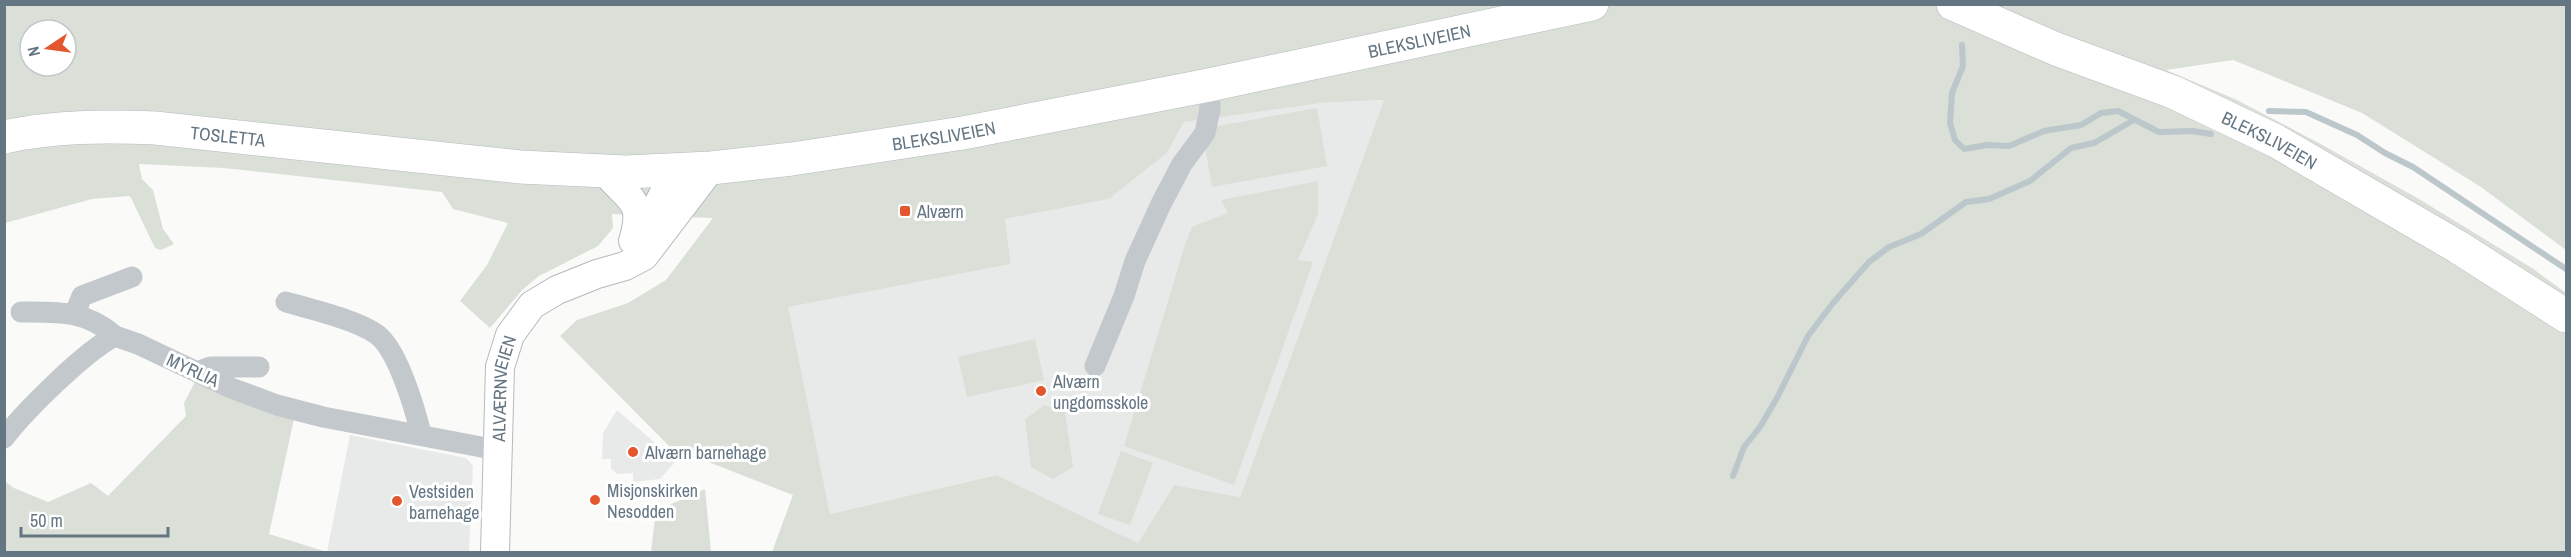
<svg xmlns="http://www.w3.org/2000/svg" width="2571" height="557" viewBox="0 0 2571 557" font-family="'Archivo Narrow',sans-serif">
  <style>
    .built { fill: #e8e9e9 }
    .green { fill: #dadfd7; fill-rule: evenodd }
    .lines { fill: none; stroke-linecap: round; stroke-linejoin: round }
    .stream { stroke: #bbc7cb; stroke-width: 6 }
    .secondary-casing { stroke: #b3babf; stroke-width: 30 }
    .primary-casing { stroke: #b5babe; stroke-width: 34 }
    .minor { stroke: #c3c8cc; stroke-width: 21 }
    .secondary { stroke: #fff; stroke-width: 28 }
    .primary { stroke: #fff; stroke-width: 33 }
    .poi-dot { fill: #e4572e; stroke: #fff; stroke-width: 2 }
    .labels { text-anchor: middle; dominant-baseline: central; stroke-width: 6; stroke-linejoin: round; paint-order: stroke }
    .street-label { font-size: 18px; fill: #657683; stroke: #fff }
    .poi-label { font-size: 18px; fill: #657683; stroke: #fff; text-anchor: start }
  </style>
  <rect width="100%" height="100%" fill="#fafaf8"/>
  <!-- built -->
  <path class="built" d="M1384 100 1240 497 1174 485 1138 543 997 475 830 514 787 307 1011 264 1005 219 1109 199 1167 153 1184 122 1271 108 1321 103Z
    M617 410 676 461 660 479 633 482V473L617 474 611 468V459H602L603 433Z
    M350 435 466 458 473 466 469 552H327Z"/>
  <!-- green -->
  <path class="green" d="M4 5H2566V250L2481 187 2362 113 2233 60 2166 70 2237 100 2317 142 2419 199 2532 268 2566 293V552H772L793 495 670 447 560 336 577 320 628 303 666 280 713 218 612 214 613 228 598 246 539 276 522 290 490 328 460 301 487 265 508 223 453 209 442 192 224 168 139 164 142 179 153 190 163 229 174 244 161 250 155 248 130 196 92 199 5 223ZM30 30H66V66H30ZM1384 100 1240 497 1174 485 1138 543 997 475 830 514 788 307 1011 264 1005 219 1109 199 1167 153 1184 122 1321 103Z
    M1317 108 1327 166 1212 187 1202 129Z
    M1318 181V214L1298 260 1313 262 1234 485 1124 446 1185 245 1192 227 1228 213 1221 200Z
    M1035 339 1044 380 967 397 958 357Z
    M197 378 294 419 269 534 327 552H5L4 481 14 488 48 502 91 483 108 496 186 416 184 403Z
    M1045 405 1065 412 1073 467 1053 479 1031 467 1025 419Z
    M1121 451 1153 463 1130 525 1098 514Z
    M705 489 711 552H651L656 511Z"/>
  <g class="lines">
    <!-- stream -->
    <path class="stream" d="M1962 45 1963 66 1952 93 1950 123 1955 140 1964 149 1987 145 2009 146 2044 131 2081 125 2101 113 2118 111 2159 132 2192 131 2211 134
      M2269 111 2306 112 2357 135 2385 153 2413 167 2566 269
      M1733 476 1744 447 1760 427 1777 398 1808 336 1833 303 1869 262 1889 247 1921 234 1966 202 1989 199 2030 181 2071 148 2094 143 2134 120"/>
    <!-- secondary casing -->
    <g class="secondary-casing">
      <g id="secondary">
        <path d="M605 171C628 201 646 198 633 241"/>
        <path d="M636 241 643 233 676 170"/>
        <path id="s1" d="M495 552 500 367 510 335 532 305 557 290 597 274 625 266 644 256 711 168"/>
      </g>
    </g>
    <!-- primary casing -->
    <g class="primary-casing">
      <g id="primary">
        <path id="s2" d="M1953 4 2056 49 2173 92 2276 141 2458 247 2566 316"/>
        <path id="s3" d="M4 137C55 126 104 126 155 128L520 167 626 172 711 168 792 159 963 133 1209 85 1592 4"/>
      </g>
    </g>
    <!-- minor -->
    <path class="minor" d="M286 302C310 309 362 321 380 337 399 355 415 409 421 434
      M21 312C58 312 85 310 115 336
      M75 313 82 296 132 277
      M1095 366 1124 296 1135 261 1161 204 1182 164 1205 133 1210 109 1209 85
      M197 372 211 367H259
      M4 438C25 411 85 351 115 336L138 344 231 388 277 405 323 417 497 450"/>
    <!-- secondary -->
    <use href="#secondary" class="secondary"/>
    <!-- primary -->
    <use href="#primary" class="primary"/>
  </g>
  <!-- markers -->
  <g class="poi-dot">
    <rect x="899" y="205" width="12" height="12" rx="3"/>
    <circle cx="1041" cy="391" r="6"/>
    <circle cx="633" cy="452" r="6"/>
    <circle cx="595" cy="500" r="6"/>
    <circle cx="397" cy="501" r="6"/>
  </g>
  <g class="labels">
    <!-- street labels -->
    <g class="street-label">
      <text stroke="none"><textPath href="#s3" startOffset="1430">BLEKSLIVEIEN</textPath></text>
      <text stroke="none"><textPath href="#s3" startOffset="225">TOSLETTA</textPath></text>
      <text stroke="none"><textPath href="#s3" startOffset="945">BLEKSLIVEIEN</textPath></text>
      <text stroke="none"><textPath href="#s2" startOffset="345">BLEKSLIVEIEN</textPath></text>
      <text transform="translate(193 370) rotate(25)">MYRLIA</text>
      <text stroke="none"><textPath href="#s1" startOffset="164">ALVÆRNVEIEN</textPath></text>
    </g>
    <!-- poi labels -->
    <g class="poi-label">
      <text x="917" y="211">Alværn</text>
      <text x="1053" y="381">Alværn<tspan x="1053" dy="21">ungdomsskole</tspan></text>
      <text x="645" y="452">Alværn barnehage</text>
      <text x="607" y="490">Misjonskirken<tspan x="607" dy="21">Nesodden</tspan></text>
      <text x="409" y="491">Vestsiden<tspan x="409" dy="21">barnehage</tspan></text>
    </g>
  </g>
  <!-- border -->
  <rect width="2571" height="557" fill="none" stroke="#657683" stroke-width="12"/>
  <!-- north arrow -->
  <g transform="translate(48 48) rotate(257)"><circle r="28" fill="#ffffff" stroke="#c1c8cd" stroke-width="1.5"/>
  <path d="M0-4.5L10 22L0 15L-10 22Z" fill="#e4572e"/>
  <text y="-9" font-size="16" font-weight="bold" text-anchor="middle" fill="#657683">N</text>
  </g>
  <!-- scale -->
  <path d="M21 527v9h147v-9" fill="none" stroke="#657683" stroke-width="3"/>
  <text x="30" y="527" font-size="18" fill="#657683" stroke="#ffffff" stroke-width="4.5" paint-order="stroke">50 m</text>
</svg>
